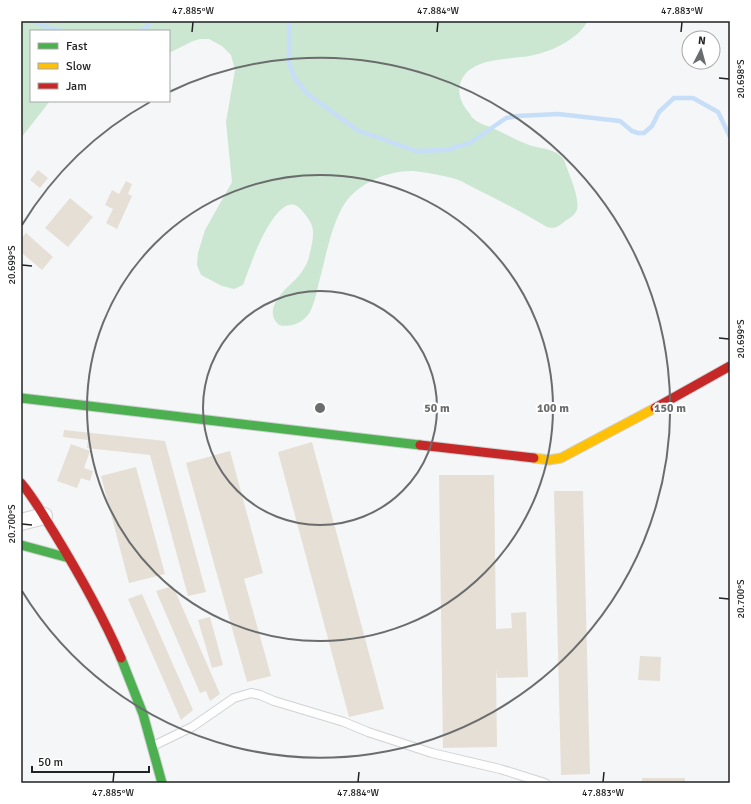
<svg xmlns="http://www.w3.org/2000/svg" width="751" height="804" viewBox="0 0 751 804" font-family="Signika,sans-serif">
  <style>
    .green { fill: #cbe6d1 }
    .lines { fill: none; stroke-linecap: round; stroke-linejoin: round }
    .stream { stroke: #c7def8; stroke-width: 4.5 }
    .building { fill: #e6dfd5 }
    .lane-casing { stroke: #d1d2d3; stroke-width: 10 }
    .street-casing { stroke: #d1d2d3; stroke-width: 18 }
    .fast-casing { stroke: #d1d2d3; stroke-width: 11 }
    .slow-casing { stroke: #d1d2d3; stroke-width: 11 }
    .jam-casing { stroke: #d1d2d3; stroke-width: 11 }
    .lane { stroke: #fefefe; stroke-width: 8 }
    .street { stroke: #fefefe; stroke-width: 16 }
    .fast { stroke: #4caf50; stroke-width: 9 }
    .slow { stroke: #ffc107; stroke-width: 9 }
    .jam { stroke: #c62828; stroke-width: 9 }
    .ticks { fill: none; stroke: #212223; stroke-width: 1.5 }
    .ring { fill: none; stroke: #6b6c6d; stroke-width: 2 }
    .centre { fill: #6b6c6d; stroke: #fff; stroke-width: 2 }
    .ring-label { font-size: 12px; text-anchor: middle; font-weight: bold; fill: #6b6c6d; stroke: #fff; stroke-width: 4; stroke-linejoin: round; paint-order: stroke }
    .neatline { fill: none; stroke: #212223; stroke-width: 1.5 }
    .ticks-label { font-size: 10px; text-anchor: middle; fill: #212223 }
  </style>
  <rect width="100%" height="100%" fill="#f5f6f7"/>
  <!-- green -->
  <path class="green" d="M21 21H588C578 38 557 49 538 54 515 61 469 54 460 84 457 95 463 106 470 114 471 116 472 118 474 119 478 123 485 125 490 127 504 133 518 141 532 146 544 149 556 149 564 160 568 172 580 197 577 209 575 216 569 218 564 222 558 227 554 229 547 227 525 214 503 202 480 191 472 187 464 182 456 179 446 176 420 171 411 171 387 171 359 183 345 203 331 224 325 261 318 286 316 295 314 304 310 312 303 323 291 328 279 325 262 310 284 290 295 280 301 274 307 265 309 257 311 248 315 235 312 226 311 222 307 217 304 213 294 199 285 204 275 216 260 236 252 261 243 285L234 289 222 286 201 275 197 265 198 253 205 230 232 182 226 122 235 70 231 55 222 46 209 39H200L193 41 169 53V31H31V101H50L21 138Z"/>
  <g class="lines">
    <!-- stream -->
    <path class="stream" d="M34 21 51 29 63 31
      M289 21V63L295 79 309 95 357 130 416 151 446 150 470 143 506 118 517 116 558 114 620 121 632 131 638 133H644L652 126 659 112 674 98H693L718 112 730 137
      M140 31 145 28 151 21"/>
  </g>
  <!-- building -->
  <path class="building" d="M38 170 48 178 40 188 30 180Z
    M126 181 132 184 128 194 132 196 117 229 106 223 113 209 105 205 112 190 119 194Z
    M70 198 93 217 68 247 45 228Z
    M26 233 53 257 42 270 21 252V239Z
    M64 430 165 441 206 592 188 596 150 455 87 448 88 440 63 437Z
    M312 442 384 709 349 717 278 452Z
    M71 444 90 451 84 468 93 471 90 481 81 478 77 488 57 481Z
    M230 451 263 573 244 579 271 676 247 682 186 463Z
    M136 467 165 574 129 583 101 476Z
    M439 475H494L496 629 512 628 511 613 526 612 528 677 497 678 496 670 497 747 443 748Z
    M554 491H583L590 774 561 775Z
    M173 586 220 694 210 701 206 691 200 693 156 591Z
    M142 594 193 710 181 720 128 599Z
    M210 617 223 665 212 668 198 620Z
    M640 656 661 657 660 681 638 680Z
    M642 778H685V783H642Z"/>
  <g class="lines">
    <!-- lane casing -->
    <g class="lane-casing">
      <path id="lane" d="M153 746 192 727 234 698 251 693 260 695 274 701 344 722 368 732 432 753 500 769 545 783"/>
    </g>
    <!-- street casing -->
    <g class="street-casing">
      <path id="street" d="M21 522 44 516"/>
    </g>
    <!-- fast casing -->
    <g class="fast-casing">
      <path id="fast" d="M21 398 420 445
        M21 545 69 558
        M121 658 143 714 162 783"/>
    </g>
    <!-- slow casing -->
    <g class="slow-casing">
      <path id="slow" d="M534 458 549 460 561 458 655 408"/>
    </g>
    <!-- jam casing -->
    <g class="jam-casing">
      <path id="jam" d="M655 408 730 366
        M420 445 534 458
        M21 483C34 498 43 515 53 531 78 572 102 614 121 658"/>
    </g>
    <!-- lane -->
    <use href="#lane" class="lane"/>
    <!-- street -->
    <use href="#street" class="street"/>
    <!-- fast -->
    <use href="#fast" class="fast"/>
    <!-- slow -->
    <use href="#slow" class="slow"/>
    <!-- jam -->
    <use href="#jam" class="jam"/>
  </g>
  <!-- ticks -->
  <path class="ticks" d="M192 32 193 22M437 32 438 22M681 32 682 22M719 78 729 79M22 265 32 266M719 338 729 339M22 524 32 525M719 598 729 599M113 782 114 772M358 782 359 772M603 782 604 772"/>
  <!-- distance rings -->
  <g class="ring">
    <circle cx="320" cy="408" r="117"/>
    <circle cx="320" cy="408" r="233"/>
    <path d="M22 225A350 350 0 0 1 150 102M169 92A350 350 0 1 1 22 591"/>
  </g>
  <circle cx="320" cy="408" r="6" class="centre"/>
  <g class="ring-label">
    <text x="437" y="412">50 m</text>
    <text x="553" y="412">100 m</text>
    <text x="670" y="412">150 m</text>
  </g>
  <!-- border -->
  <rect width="751" height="804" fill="none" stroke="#ffffff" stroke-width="44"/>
  <!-- legend -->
  <rect x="30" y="30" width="140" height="72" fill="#ffffff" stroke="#a6a7a7"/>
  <rect x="38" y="43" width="20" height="6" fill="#4caf50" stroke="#a6a7a7"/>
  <text x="66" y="50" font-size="12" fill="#212223">Fast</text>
  <rect x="38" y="63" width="20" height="6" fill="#ffc107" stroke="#a6a7a7"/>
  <text x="66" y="70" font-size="12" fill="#212223">Slow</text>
  <rect x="38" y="83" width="20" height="6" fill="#c62828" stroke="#a6a7a7"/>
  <text x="66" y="90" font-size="12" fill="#212223">Jam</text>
  <!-- north arrow -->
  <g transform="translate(701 50) rotate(6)"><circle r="19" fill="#ffffff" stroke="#a6a7a7"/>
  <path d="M0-3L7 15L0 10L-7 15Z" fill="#6b6c6d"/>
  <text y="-6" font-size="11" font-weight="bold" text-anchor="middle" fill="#212223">N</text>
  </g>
  <!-- scale -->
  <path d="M32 766v6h117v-6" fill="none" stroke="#212223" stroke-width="2"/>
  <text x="38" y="766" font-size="12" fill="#212223" stroke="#ffffff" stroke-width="3" paint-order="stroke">50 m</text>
  <rect x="22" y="22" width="707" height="760" class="neatline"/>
  <g class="ticks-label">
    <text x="193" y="14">47.885°W</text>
    <text x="438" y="14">47.884°W</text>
    <text x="682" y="14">47.883°W</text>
    <text transform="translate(740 79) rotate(-90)" y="4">20.698°S</text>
    <text transform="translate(11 265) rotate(-90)" y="4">20.699°S</text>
    <text transform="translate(740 339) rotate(-90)" y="4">20.699°S</text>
    <text transform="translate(11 524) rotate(-90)" y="4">20.700°S</text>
    <text transform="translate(740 599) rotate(-90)" y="4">20.700°S</text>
    <text x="113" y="796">47.885°W</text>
    <text x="358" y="796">47.884°W</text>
    <text x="603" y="796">47.883°W</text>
  </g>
</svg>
